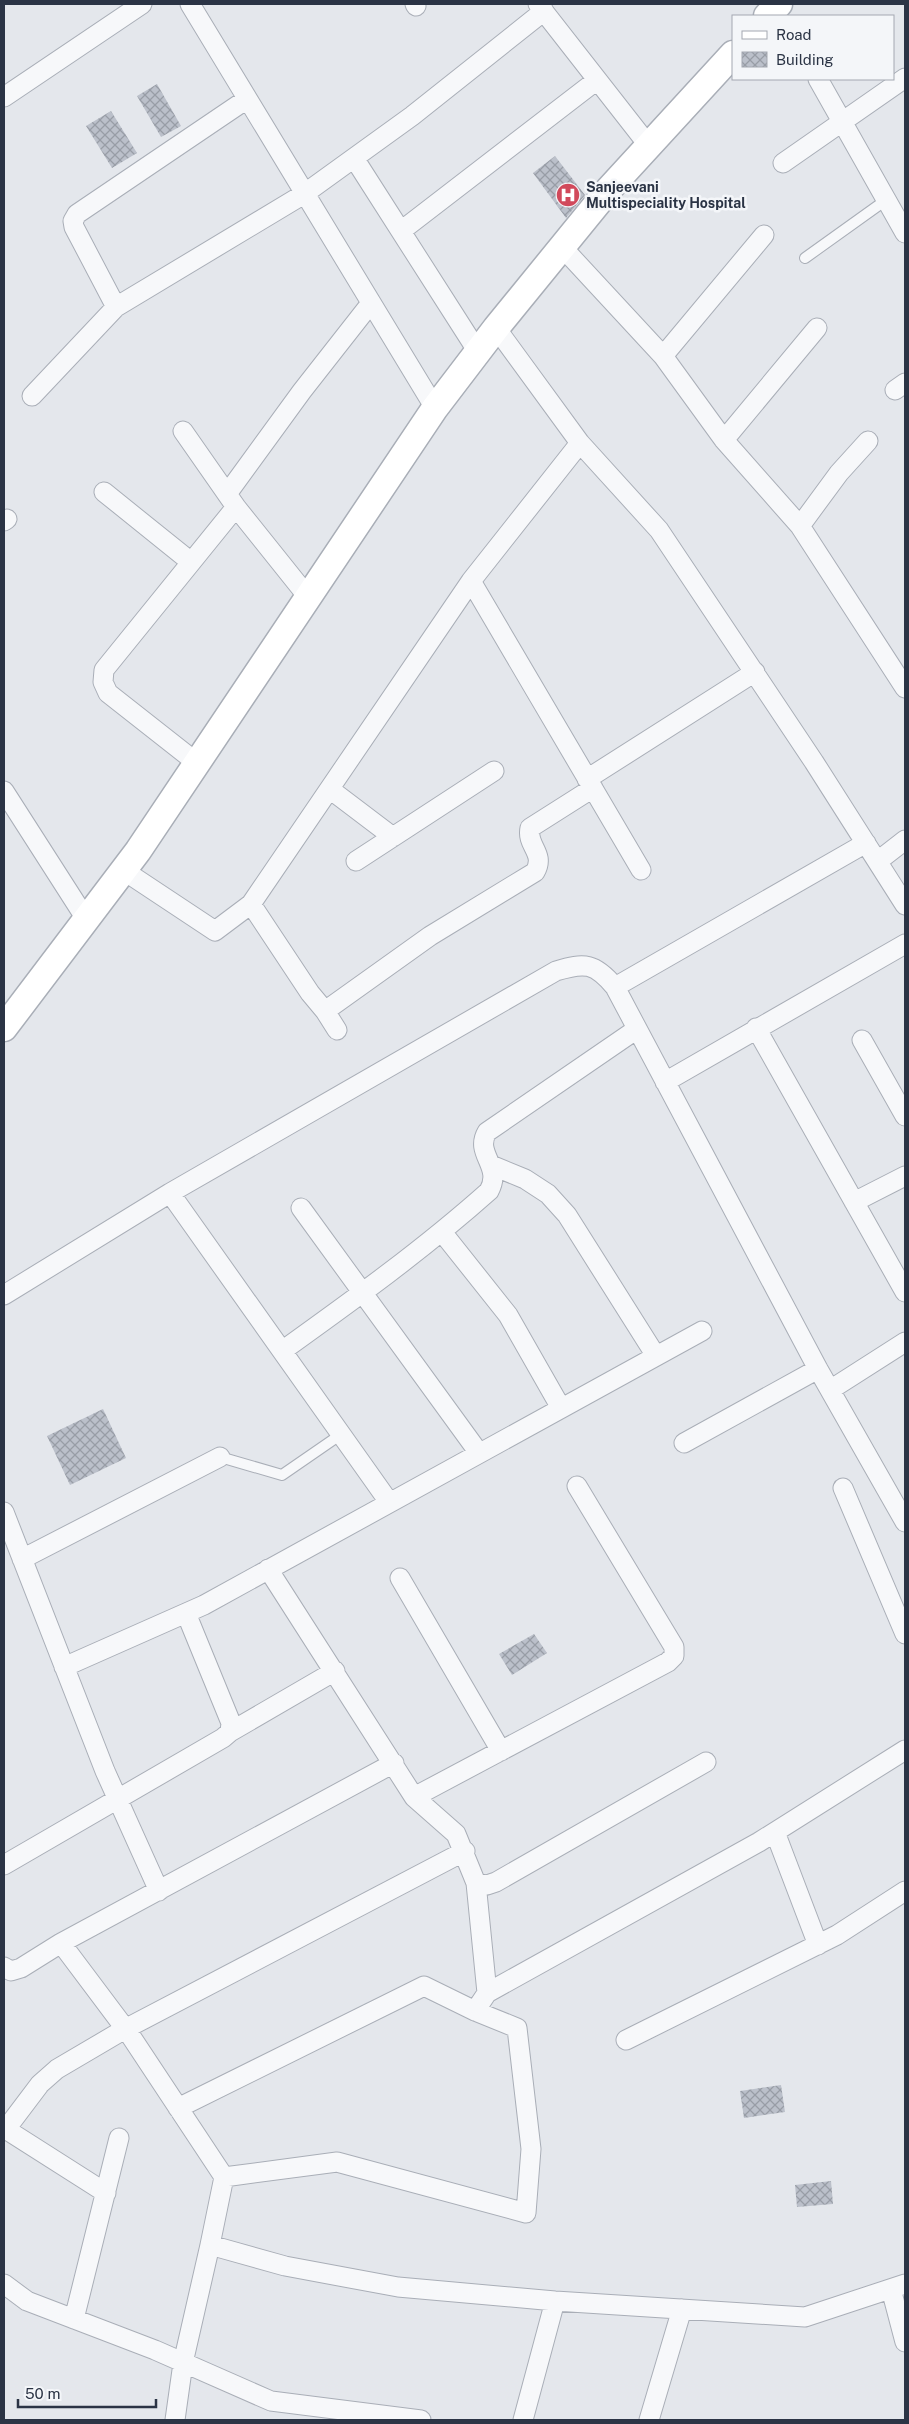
<svg xmlns="http://www.w3.org/2000/svg" width="909" height="2424" viewBox="0 0 909 2424" font-family="'Public Sans',sans-serif">
  <style>
    .building { fill: url(#building-cross-hatch) }
    .lines { fill: none; stroke-linecap: round; stroke-linejoin: round }
    .lane-casing { stroke: #a9aeb7; stroke-width: 12 }
    .street-casing { stroke: #a9aeb7; stroke-width: 21 }
    .secondary-casing { stroke: #a9aeb7; stroke-width: 29 }
    .lane { stroke: #f7f8fa; stroke-width: 10 }
    .street { stroke: #f7f8fa; stroke-width: 19 }
    .secondary { stroke: #fff; stroke-width: 26 }
    .labels { text-anchor: middle; dominant-baseline: central; stroke-width: 5; stroke-linejoin: round; paint-order: stroke }
    .poi-label { font-size: 14px; font-weight: bold; fill: #2b3445; stroke: #f4f6f9; text-anchor: start }
  </style>
  <defs>
    <pattern id="building-cross-hatch" width="8" height="8" patternUnits="userSpaceOnUse" patternTransform="scale(1.25)"><rect width="8" height="8" fill="#bbc0ca"/><path d="M0 0l8 8M0 8l8-8" fill="none" stroke="#989da6"/></pattern>
  </defs>
  <rect width="100%" height="100%" fill="#e4e7ec"/>
  <!-- building -->
  <path class="building" d="M157 84 181 126 161 137 137 96Z
    M111 111 137 153 112 168 86 126Z
    M555 156 585 195 566 218 533 173Z
    M103 1409 126 1458 70 1485 47 1436Z
    M534 1634 547 1653 512 1675 499 1654Z
    M781 2085 785 2112 744 2118 740 2091Z
    M831 2181 833 2204 797 2207 795 2185Z"/>
  <g class="lines">
    <!-- lane casing -->
    <g class="lane-casing">
      <path id="lane" d="M805 258 886 200
        M220 1457 282 1475 340 1435"/>
    </g>
    <!-- street casing -->
    <g class="street-casing">
      <path id="street" d="M190 4 435 408
        M415 4 416 6
        M538 4 649 146
        M818 79 905 233
        M4 97 142 4
        M354 158 478 352
        M783 163 905 78
        M401 231 597 80
        M563 248 663 356 724 440 800 526 905 688
        M116 307 74 227 73 221 77 214 247 99
        M663 356 764 235
        M895 390 905 383
        M32 396 116 307 304 194 412 116 544 11
        M183 431 236 507 308 597
        M724 440 817 328
        M580 443 659 530 814 762 905 905
        M104 492 191 562
        M227 494 302 391 371 303
        M4 521 7 519
        M800 526 839 473 868 441
        M471 581 641 870
        M197 763 108 693 103 682 104 670 236 507
        M587 779 755 672
        M331 790 393 837
        M4 791 86 919
        M356 861 494 771
        M878 861 905 840
        M123 870 215 931 251 904 471 581 580 443 496 328
        M251 904 310 993 325 1011 430 936 535 872C546 853 526 846 530 828L593 788
        M615 987 866 843
        M325 1011 337 1030
        M756 1028 905 1292
        M862 1040 905 1116
        M665 1082 905 944
        M491 1165 525 1179 548 1194 567 1215 656 1356
        M170 1193 389 1502
        M854 1202 905 1176
        M301 1208 479 1453
        M442 1232 508 1315 561 1408
        M4 1295 170 1193 556 971C585 962 595 963 615 987L818 1369 905 1522
        M282 1351C353 1300 424 1249 489 1191 503 1166 474 1154 487 1132L637 1029
        M830 1390 905 1342
        M684 1443 818 1369
        M843 1488 905 1634
        M4 1512 105 1771 159 1891
        M22 1559 220 1457
        M268 1569 414 1797 456 1834 476 1883 487 1885 496 1882 706 1762
        M400 1578 501 1751
        M64 1667 204 1605 702 1331
        M230 1732 335 1671
        M414 1797 668 1662 674 1656V1647L577 1486
        M775 1832 818 1945
        M4 1865 223 1738 230 1732 231 1723 186 1613
        M476 1883 487 1993
        M61 1943 394 1763
        M4 1967 11 1971 21 1968 61 1943 130 2035 224 2177 210 2245
        M475 2011 487 1993 759 1842 905 1750
        M626 2040 837 1935 905 1891
        M178 2108 424 1986 475 2011 517 2028 531 2149 526 2213 337 2162 224 2177
        M4 2128 106 2193
        M6 2129 40 2084 57 2069 125 2029 465 1851
        M4 2284 27 2301 155 2350 271 2401 421 2420
        M891 2289 905 2342
        M74 2319 119 2138
        M175 2420 183 2363 210 2245 285 2266 398 2287 555 2301 805 2317 905 2284
        M523 2420 555 2301
        M649 2420 682 2309"/>
    </g>
    <!-- secondary casing -->
    <g class="secondary-casing">
      <path id="secondary" d="M767 16 779 4
        M4 1028 138 851 435 408 496 328 610 188 733 54"/>
    </g>
    <!-- lane -->
    <use href="#lane" class="lane"/>
    <!-- street -->
    <use href="#street" class="street"/>
    <!-- secondary -->
    <use href="#secondary" class="secondary"/>
  </g>
  <!-- icons -->
  <defs>
    <g id="hospital-disc" transform="scale(1.25)"><circle r="9.5" fill="#d1495b" stroke="#f4f6f9"/><path d="M-5-5h3v3.5h4V-5h3V5h-3V1.5h-4V5h-3Z" fill="#fff"/></g>
  </defs>
  <g fill-rule="evenodd">
    <use href="#hospital-disc" x="568" y="195"/>
  </g>
  <g class="labels">
    <!-- poi labels -->
    <g class="poi-label">
      <text x="586" y="187">Sanjeevani<tspan x="586" dy="16">Multispeciality Hospital</tspan></text>
    </g>
  </g>
  <!-- border -->
  <rect width="909" height="2424" fill="none" stroke="#2b3445" stroke-width="10"/>
  <!-- legend -->
  <rect x="732" y="15" width="162" height="65" fill="#f4f6f9" stroke="#a4a8b1"/>
  <rect x="742" y="31" width="25" height="8" fill="#ffffff" stroke="#a4a8b1"/>
  <text x="776" y="40" font-size="15" fill="#2b3445">Road</text>
  <rect x="742" y="52" width="25" height="15" fill="url(#building-cross-hatch)" stroke="#a4a8b1"/>
  <text x="776" y="65" font-size="15" fill="#2b3445">Building</text>
  <!-- scale -->
  <path d="M18 2399v8h138v-8" fill="none" stroke="#2b3445" stroke-width="2.5"/>
  <text x="25" y="2399" font-size="15" fill="#2b3445" stroke="#f4f6f9" stroke-width="4" paint-order="stroke">50 m</text>
</svg>
